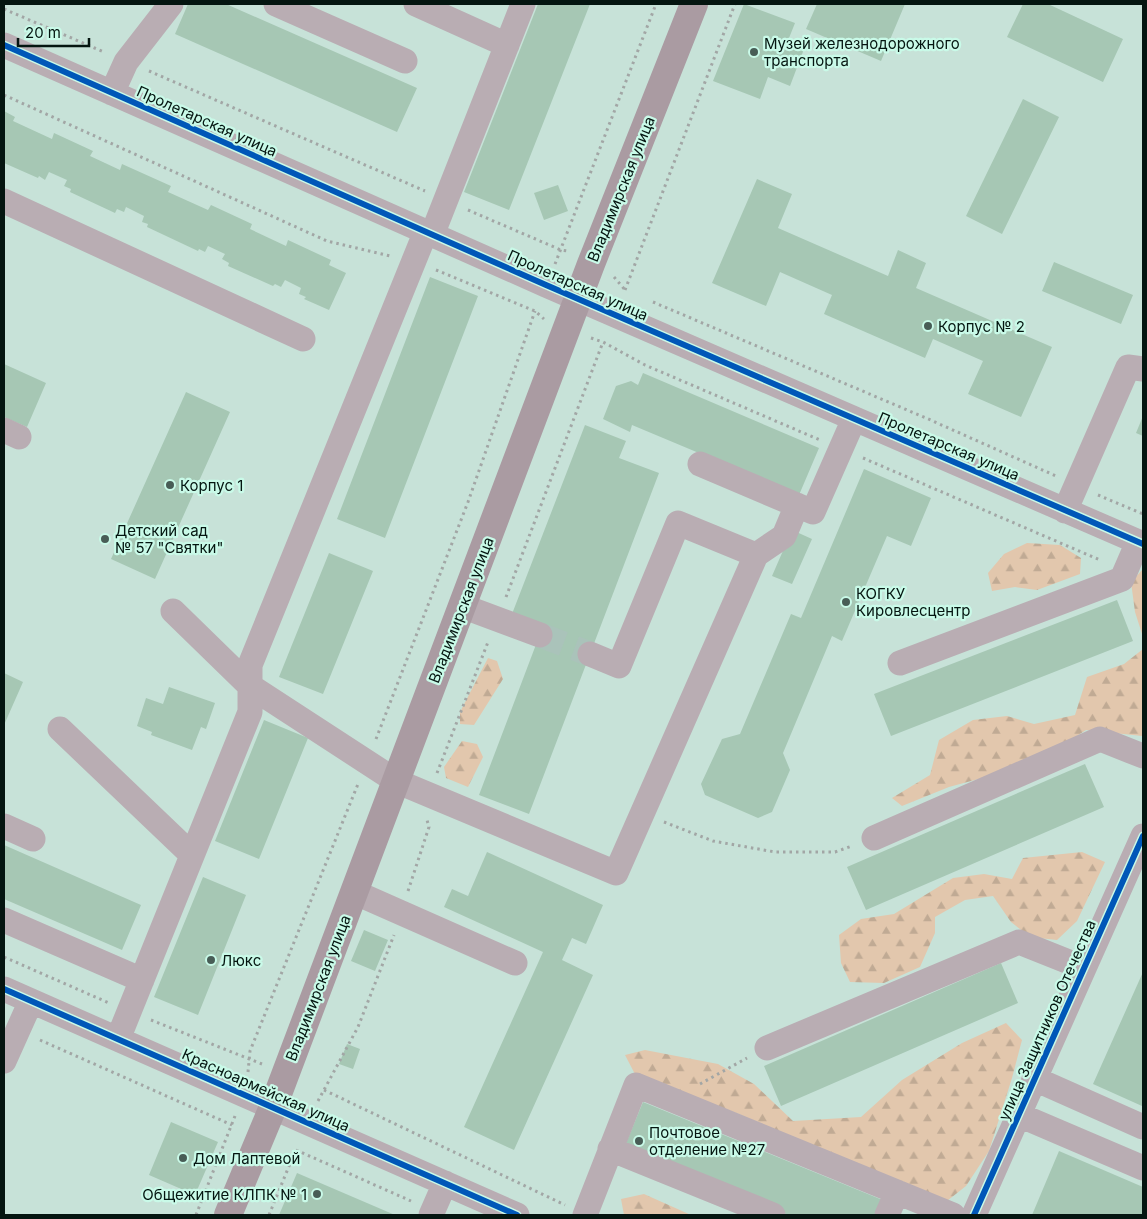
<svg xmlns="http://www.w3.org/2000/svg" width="1147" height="1219" viewBox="0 0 1147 1219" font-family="Inter,sans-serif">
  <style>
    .forest { fill: url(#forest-firs) }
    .building { fill: #a6c7b4 }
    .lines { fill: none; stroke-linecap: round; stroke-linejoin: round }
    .minor-tunnel { stroke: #aac3ba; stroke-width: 25; stroke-dasharray: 25 12; stroke-linecap: butt }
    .path { stroke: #a2a6a5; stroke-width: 3; stroke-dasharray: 2.5 4; stroke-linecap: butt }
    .minor { stroke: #b9adb3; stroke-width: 25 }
    .major { stroke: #aa9ba2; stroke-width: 28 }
    .cycleway-casing { stroke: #c9fae8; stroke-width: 9 }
    .cycleway { stroke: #0057b8; stroke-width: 6 }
    .poi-dot { fill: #485d56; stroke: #c9fae8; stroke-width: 2 }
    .labels { text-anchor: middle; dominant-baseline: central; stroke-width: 4.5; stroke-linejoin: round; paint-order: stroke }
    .poi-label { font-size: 15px; fill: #041510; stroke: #c9fae8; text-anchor: start }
    .street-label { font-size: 15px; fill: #041510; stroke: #c9fae8 }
  </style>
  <defs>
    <pattern id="forest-firs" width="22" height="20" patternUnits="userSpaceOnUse" patternTransform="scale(1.25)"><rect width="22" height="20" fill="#e2c7ad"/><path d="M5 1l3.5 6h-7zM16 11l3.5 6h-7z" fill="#c0aa94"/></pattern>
  </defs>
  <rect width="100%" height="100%" fill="#c7e2d8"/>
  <!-- forest -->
  <path class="forest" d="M1027 543 1060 545 1081 558 1080 574 1037 590 1015 587 992 591 988 573 1004 554Z
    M1143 569V637L1135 612 1131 582Z
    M1143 649 1142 736 1086 730 1034 764 949 787 902 806 892 798 930 775 939 740 973 720 1007 716 1034 724 1075 715 1087 677 1124 664Z
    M488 658 497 661 503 679 474 725 460 724V712Z
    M462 741 477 744 483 757 468 787 446 778 444 767Z
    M1082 852 1105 862 1077 921 1057 940 1030 937 1011 922 993 896 965 900 935 917V933L920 967 884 983 850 982 841 963 839 935 861 919 894 914 953 878 984 874 1012 879 1023 858Z
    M1006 1023 1022 1040 1012 1078 989 1151 966 1186 947 1201 795 1140 739 1114 637 1078 625 1055 645 1050 718 1064 754 1084 793 1121 861 1117 902 1080 962 1043Z
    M644 1194 691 1215H693H624L621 1199Z"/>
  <!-- building -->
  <path class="building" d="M188 4H226L417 88 397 132 175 34Z
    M538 4H590L509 210 464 192Z
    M744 4 795 23 787 43 804 49 790 86 768 77 760 99 713 81Z
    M817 4H905L881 61 806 29Z
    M1023 4H1048L1123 39 1103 82 1007 37Z
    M1023 99 1059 117 1002 234 966 216Z
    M4 111 15 117 13 121 52 139 54 133 93 151 90 156 120 170 122 164 171 186 168 192 208 210 211 205 252 224 250 229 286 246 288 240 331 260 329 265 346 273 329 310 304 299 306 297 299 294 301 288 285 280 281 287 275 284 273 286 228 266 229 263 222 259 225 254 208 246 205 252 199 249 198 251 147 227 148 224 142 222 144 216 126 207 124 212 117 209 115 213 70 192 71 189 64 186 67 180 49 172 45 180 39 176 38 178 4 163Z
    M757 179 792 194 778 228 888 276 898 250 926 263 916 288 1052 347 1021 417 968 394 983 361 933 339 925 358 824 314 832 295 780 272 766 306 712 283Z
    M558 185 568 211 544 220 534 193Z
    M1054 262 1133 295 1121 324 1042 291Z
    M430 277 478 296 385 538 337 519Z
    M4 364 46 383 27 427 4 417Z
    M643 373 819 448 799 495 632 425 630 432 603 419 616 386 631 381 638 385Z
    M186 392 230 412 155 579 111 559Z
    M1143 416V436L1136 433Z
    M585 425 626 441 619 458 659 473 529 814 479 795 543 626 512 614Z
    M864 469 931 498 911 546 887 536 842 641 832 636 783 753 790 770 772 812 758 818 705 795 701 784 722 739 740 734 791 614 801 618Z
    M792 530 812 539 792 584 772 576Z
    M329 553 373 571 323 694 279 677Z
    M1117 600 1133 641 891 736 874 694Z
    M4 673 23 682 4 725Z
    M169 687 215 703 206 729 201 727 192 750 151 735 152 732 137 726 146 698 163 704Z
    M264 720 308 738 259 859 215 841Z
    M1085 764 1104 807 866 910 847 867Z
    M4 845 141 905 122 950 4 899Z
    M487 852 603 905 586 944 572 938 562 960 593 975 514 1150 464 1127 543 952 444 907 452 889 468 896Z
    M203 877 246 895 198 1015 154 997Z
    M364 930 388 940 375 971 351 961Z
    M1001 963 1018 1003 781 1106 764 1066Z
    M1143 972V1104L1142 1106 1093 1084Z
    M347 1044 360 1049 353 1069 339 1064Z
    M643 1102 885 1201 880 1215H788L624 1148Z
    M171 1122 218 1142 195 1195 149 1175Z
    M1059 1151 1143 1187V1215H1032Z
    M297 1173 395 1215H279Z"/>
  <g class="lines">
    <!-- minor-tunnel -->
    <path class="minor-tunnel" d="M540 635 590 654"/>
    <!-- path -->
    <path class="path" d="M4 9 104 52
      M149 71 425 191
      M4 95 327 241 390 256
      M468 210 561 250 568 251
      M555 264 656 4
      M436 270 535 311 544 319
      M614 277 626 291
      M625 290 735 4
      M653 302 926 418 1056 476
      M591 338 603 342 645 365 820 440
      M863 458 1100 560
      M1098 495 1143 514
      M506 597 603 342
      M376 739 468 502 535 311
      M437 773 488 642
      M664 822 713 841 775 852H835L852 846
      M408 891 429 827 427 820
      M4 957 109 1003
      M151 1020 262 1064
      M40 1040 232 1125
      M248 1072 250 1051 358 784
      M700 1084 747 1058
      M324 1090 565 1205
      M318 1101 358 1027 394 935
      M296 1150 411 1201
      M196 1215 235 1116
      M269 1215 296 1149"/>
    <!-- minor -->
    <path class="minor" d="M276 4 405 61
      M416 4 507 45
      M4 45 546 285 1143 544
      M112 93 126 62 171 4
      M4 201 303 339
      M432 235 523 4
      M4 430 19 437
      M700 464 813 512 854 419
      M1065 511 1128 367 1143 369
      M462 606 540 635
      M173 611 250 686 396 781 616 873 756 555 784 536 797 505
      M590 654 619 666 678 523 756 555
      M900 663 1122 579 1138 542
      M60 729 192 855
      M4 826 33 839
      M874 838 1100 739 1143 756
      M354 892 515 963
      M4 920 142 980
      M4 989 517 1215
      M118 1039 250 712V665L426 231
      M767 1048 1019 942 1084 968
      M4 1061 31 1001
      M1035 1079 1143 1127
      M1019 1115 1143 1168
      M610 1149 773 1215
      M431 1215 445 1183
      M585 1215 636 1085 953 1215
      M887 1215 897 1192
      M974 1215 1143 836"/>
    <!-- major -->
    <path class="major" d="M228 1215 273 1107 591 264 694 4"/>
    <!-- cycleway casing -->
    <g class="cycleway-casing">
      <path id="cycleway" d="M4 45 546 285 1143 544
        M4 989 517 1215
        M974 1215 1143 836"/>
    </g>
    <!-- cycleway -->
    <use href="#cycleway" class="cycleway"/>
  </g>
  <!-- markers -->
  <g class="poi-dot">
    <circle cx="754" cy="52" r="5"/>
    <circle cx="928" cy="326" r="5"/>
    <circle cx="170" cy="485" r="5"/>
    <circle cx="105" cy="539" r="5"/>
    <circle cx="846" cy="602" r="5"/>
    <circle cx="211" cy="960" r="5"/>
    <circle cx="639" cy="1141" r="5"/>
    <circle cx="183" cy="1158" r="5"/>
    <circle cx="317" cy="1194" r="5"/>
  </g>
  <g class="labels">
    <!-- poi labels -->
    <g class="poi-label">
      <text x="764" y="43">Музей железнодорожного<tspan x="764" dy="17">транспорта</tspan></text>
      <text x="938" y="326">Корпус № 2</text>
      <text x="180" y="485">Корпус 1</text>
      <text x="115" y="530">Детский сад<tspan x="115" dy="17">№ 57 "Святки"</tspan></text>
      <text x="856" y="593">КОГКУ<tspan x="856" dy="17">Кировлесцентр</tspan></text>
      <text x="221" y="960">Люкс</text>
      <text x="649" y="1132">Почтовое<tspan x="649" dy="17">отделение №27</tspan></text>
      <text x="193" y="1158">Дом Лаптевой</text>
      <text x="307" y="1194" text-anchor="end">Общежитие КЛПК № 1</text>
    </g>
    <!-- street labels -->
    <g class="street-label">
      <text transform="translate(207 121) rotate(24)">Пролетарская улица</text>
      <text transform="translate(621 189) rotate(-68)">Владимирская улица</text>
      <text transform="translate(578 285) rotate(24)">Пролетарская улица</text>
      <text transform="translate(949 446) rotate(23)">Пролетарская улица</text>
      <text transform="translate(461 610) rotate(-69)">Владимирская улица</text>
      <text transform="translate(318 988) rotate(-69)">Владимирская улица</text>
      <text transform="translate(1047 1020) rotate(-66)">улица Защитников Отечества</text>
      <text transform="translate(266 1090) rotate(24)">Красноармейская улица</text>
    </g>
  </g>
  <!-- border -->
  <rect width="1147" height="1219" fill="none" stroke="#041510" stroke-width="10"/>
  <!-- scale -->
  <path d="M18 38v8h71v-8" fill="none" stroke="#041510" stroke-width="2.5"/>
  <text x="25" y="38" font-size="15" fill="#041510" stroke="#c9fae8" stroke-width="4" paint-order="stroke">20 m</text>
</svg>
